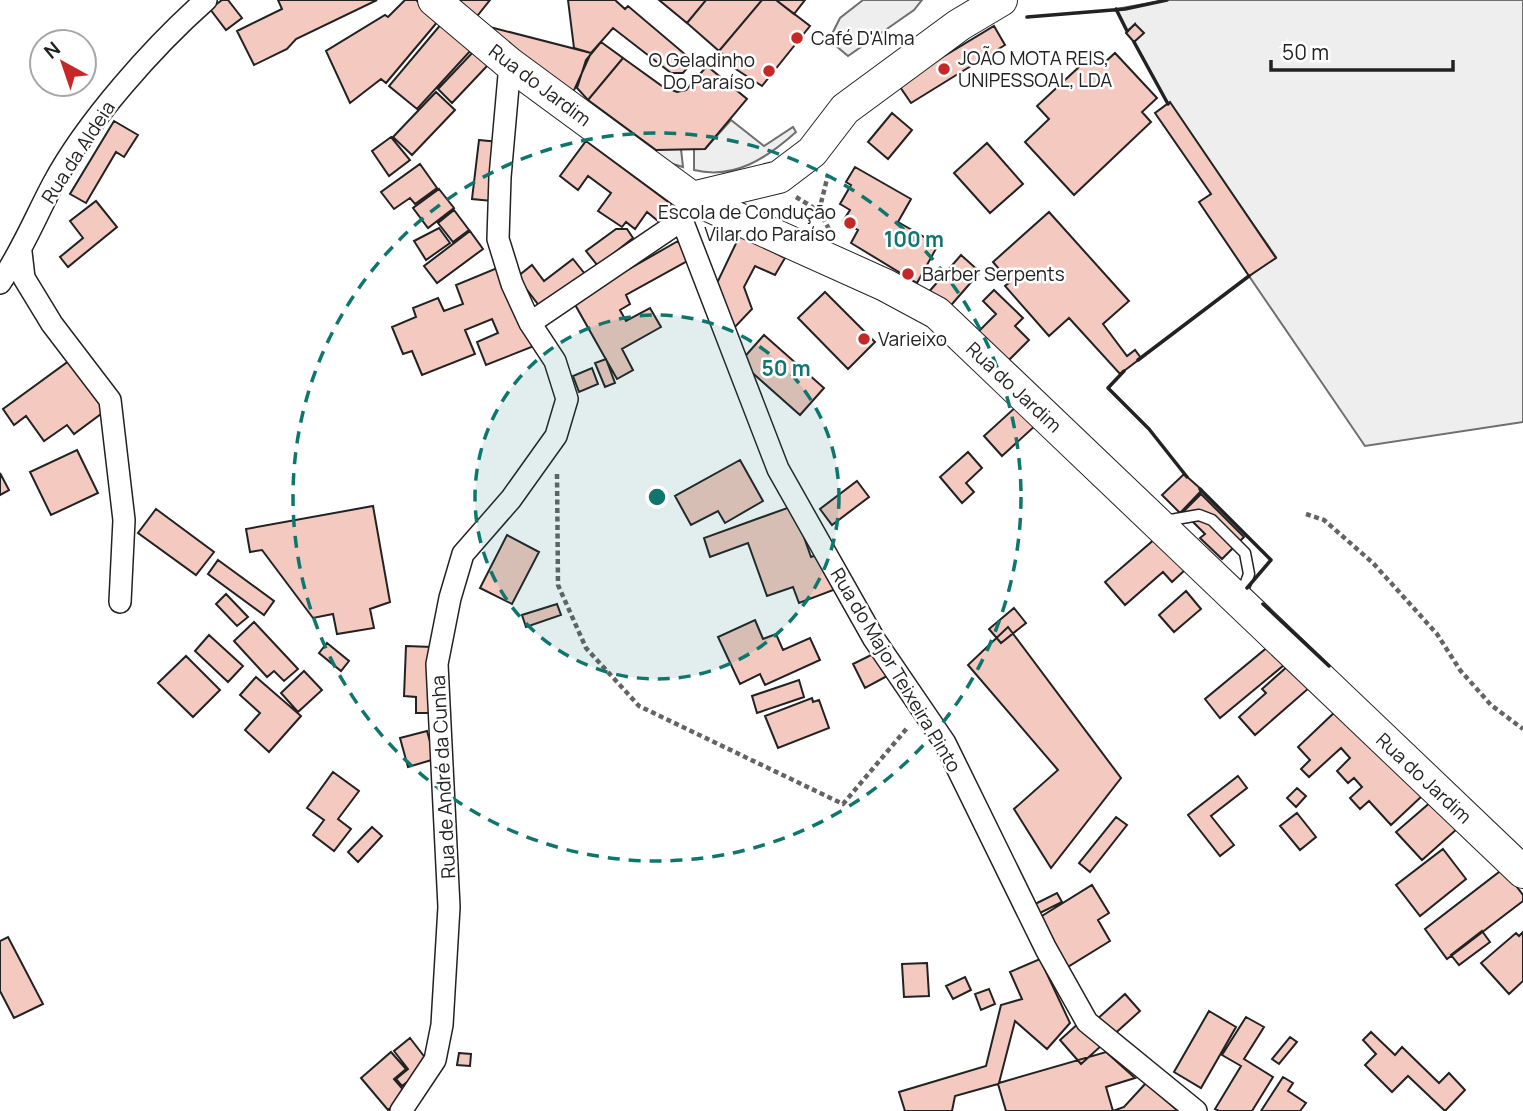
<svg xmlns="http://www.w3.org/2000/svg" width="1523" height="1111" viewBox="0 0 1523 1111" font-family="Manrope,sans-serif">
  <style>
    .green { fill: #eee; stroke: #6f6f6f; stroke-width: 2 }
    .building { fill: #f3c9c0; stroke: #222; stroke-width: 2 }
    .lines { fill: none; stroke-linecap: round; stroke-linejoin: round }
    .lane-casing { stroke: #222; stroke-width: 13 }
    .street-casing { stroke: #222; stroke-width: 24 }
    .secondary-casing { stroke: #222; stroke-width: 34 }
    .path { stroke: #646464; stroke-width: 4.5; stroke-dasharray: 5 3.5; stroke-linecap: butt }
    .lane { stroke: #fff; stroke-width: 10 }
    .street { stroke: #fff; stroke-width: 21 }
    .secondary { stroke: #fff; stroke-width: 32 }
    .wall { stroke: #222; stroke-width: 3.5 }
    .ring { fill: none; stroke: #0f766e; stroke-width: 3.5; stroke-dasharray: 12 9 }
    .poi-dot { fill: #c62828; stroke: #fff; stroke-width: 2.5 }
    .labels { text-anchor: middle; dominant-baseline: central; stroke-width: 5; stroke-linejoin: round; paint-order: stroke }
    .poi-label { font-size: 19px; fill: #222; stroke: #fff; text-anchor: start }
    .street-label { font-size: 19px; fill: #222; stroke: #fff }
    .centre { fill: #0f766e; stroke: #fff; stroke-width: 3.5 }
    .ring-label { font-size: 21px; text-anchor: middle; font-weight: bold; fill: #0f766e; stroke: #fff; stroke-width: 5; stroke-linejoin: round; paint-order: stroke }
  </style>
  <rect width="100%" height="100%" fill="#fff"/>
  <!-- green -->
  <path class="green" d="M863 0H922L914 10 848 56 829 40 840 18Z
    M1167 0H1523V422L1365 446 1249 276 1276 257 1168 104 1134 42 1135 24 1127 31 1116 9Z
    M731 120 764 146 793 127 796 132C767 158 734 180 694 170V149H705Z
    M619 123 681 149 683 167 653 158 614 128Z"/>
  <!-- building -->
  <path class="building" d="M222 0H228L242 18 226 30 210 9Z
    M278 0H377L296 39 287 49 254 65 237 31 282 9Z
    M405 0H416L439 20 386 83 381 79 350 103 326 51 385 15 388 17Z
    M456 0H490L474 20Z
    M568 0H615L625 9 628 6 693 61 683 73H671L613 28 591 53 574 48Z
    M659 0H706L687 23Z
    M706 0H762L719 51 687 23Z
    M762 0H776L810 26 762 86 731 66 733 63 719 51Z
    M776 0H805L794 14Z
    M442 23 472 49 417 109 389 86Z
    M1135 24 1144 33 1134 42 1126 33Z
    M486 26 591 53 571 97Z
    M994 26 1005 45 911 103 898 84Z
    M601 42 623 58 588 100 577 88 586 60Z
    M474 51 488 65 452 103 438 89Z
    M1094 53 1104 63 1115 53 1157 98 1142 112 1151 122 1074 195 1025 142 1049 119 1037 106Z
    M623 58 662 86 677 92 686 90 707 66 747 99 705 149 656 150 588 100Z
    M436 92 455 110 412 155 393 137Z
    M1170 102 1276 258 1249 276 1199 202 1211 194 1155 113Z
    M892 113 912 130 888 159 868 142Z
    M114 121 138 135 124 157 116 152 86 203 70 194Z
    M391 137 410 160 389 176 372 151Z
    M479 140 499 142 492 201 472 199Z
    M586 141 671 204 658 221 647 212 635 229 626 222 622 227 598 211 611 193 588 176 578 190 560 176Z
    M987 143 1023 184 990 213 954 173Z
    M420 164 437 188 415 204 410 198 394 209 381 192Z
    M855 167 911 199 898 222 938 245 917 283 851 243 858 230 843 221 850 210 840 204 851 185 846 182Z
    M439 189 454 208 428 228 413 208Z
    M96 201 117 227 68 267 60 257 83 238 70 221Z
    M454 210 469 230 453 242 438 223Z
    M1049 212 1129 301 1103 324 1127 356 1135 350 1141 358 1120 374 1069 318 1049 336 1005 286 1010 282 993 262Z
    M439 228 450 243 426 260 414 241Z
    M616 229H627L633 238 598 266 586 251Z
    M470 231 483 249 437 283 424 266Z
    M740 235 785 258 775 275 755 266 744 287 752 309 734 328 717 283Z
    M678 241 689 260 626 295 630 304 620 310 626 321 650 308 661 327 622 349 633 370 617 379 573 301Z
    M961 255 980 272 946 311 927 294Z
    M573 259 585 274 541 308 517 277 532 265 544 281Z
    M502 266 534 346 486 365 477 342 498 333 492 319 465 330 475 354 422 375 412 351 403 354 392 327 416 317 413 308 438 298 444 311 463 304 456 285Z
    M994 290 1023 318 1015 326 1029 340 1008 361 978 332 996 314 983 301Z
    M825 292 875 342 848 369 798 318Z
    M764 335 824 388 800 415 740 362Z
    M73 358 109 408 74 434 67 425 44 441 26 416 14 425 3 409Z
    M606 359 615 383 605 387 595 363Z
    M592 368 598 384 579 392 573 376Z
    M1018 405 1036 425 1002 456 984 436Z
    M77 450 98 493 51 515 30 472Z
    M968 452 982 468 966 483 974 492 962 503 940 477Z
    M740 460 763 501 725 523 718 511 691 525 675 496Z
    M0 473 9 490 0 495Z
    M1184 474 1202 490 1180 513 1162 495Z
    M857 481 869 497 832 525 820 509Z
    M1201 494 1244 537 1222 559 1200 538 1205 534 1183 512Z
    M373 506 390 602 370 609 374 628 337 634 333 614 313 618 262 550 250 552 246 529Z
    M793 506 811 557 823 553 836 589 799 603 793 587 767 596 748 543 710 557 704 538Z
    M156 509 214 552 196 575 138 533Z
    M507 535 539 552 512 604 480 588Z
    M1156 538 1185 570 1172 582 1163 572 1125 605 1105 582Z
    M218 560 274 601 264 615 208 574Z
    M1186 591 1201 609 1174 632 1159 615Z
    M226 594 248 617 237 626 216 604Z
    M557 604 561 615 526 627 522 615Z
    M1014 608 1026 623 1001 643 989 629Z
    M755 620 763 639 776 634 783 650 810 638 820 660 765 685 760 674 740 684 718 637Z
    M254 622 298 669 284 681 274 671 267 677 234 641Z
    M1008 627 1121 778 1051 868 1014 809 1058 770 968 665Z
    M209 635 243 666 228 682 195 651Z
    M327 643 349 661 341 671 319 653Z
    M406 646 432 647 430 713H416V697L404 696Z
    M1269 646 1284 665 1220 718 1205 699Z
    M877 652 889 675 865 688 853 664Z
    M186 656 220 690 193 717 158 683Z
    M1289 665 1309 688 1255 735 1239 717 1266 693 1262 689Z
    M304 671 322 690 298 712 281 693Z
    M256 677 301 716 269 752 245 730 260 713 240 695Z
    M799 680 804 697 757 713 752 696Z
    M812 698 813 702 819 700 829 728 778 748 765 716Z
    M1337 710 1422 796 1391 825 1369 801 1360 809 1350 798 1362 787 1354 778 1348 783 1337 771 1350 758 1341 748 1309 777 1301 769 1310 760 1298 747Z
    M427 731 435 759 408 767 400 738Z
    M333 772 359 791 338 819 351 829 334 851 313 835 324 820 307 808Z
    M1238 776 1247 788 1211 816 1234 845 1220 856 1188 815Z
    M1297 788 1306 796 1296 807 1287 798Z
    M1432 801 1457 829 1422 860 1396 832Z
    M1297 813 1316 837 1300 850 1280 826Z
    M1116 817 1127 825 1090 872 1079 863Z
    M372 827 382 836 358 862 348 852Z
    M1443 849 1466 879 1420 916 1396 885Z
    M1503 869 1523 895V901L1447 959 1425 929Z
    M1092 885 1109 913 1098 920 1110 941 1066 968 1037 919Z
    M1057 893 1062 902 1038 914 1033 905Z
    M1482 931 1490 942 1459 965 1451 955Z
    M1523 932V981L1509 994 1481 963 1516 933 1519 936Z
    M8 937 43 1004 14 1018 0 991V941Z
    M1040 959 1070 1023 1047 1049 1015 1021 999 1083 1106 1052 1135 1078 1106 1087 1113 1111 1124 1107 1146 1083 1178 1111H1006L998 1084 955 1096 952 1111H905L899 1092 986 1066 1001 1005 1022 999 1010 972Z
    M927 963 929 996 904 997 902 964Z
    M965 977 971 990 953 999 946 986Z
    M989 989 995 1004 981 1010 975 994Z
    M1125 994 1140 1011 1110 1038 1095 1021Z
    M1209 1011 1236 1027 1201 1088 1174 1072Z
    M1246 1017 1264 1027 1244 1059 1273 1077 1252 1111H1219L1215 1109 1241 1066 1222 1055Z
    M1080 1022 1101 1046 1081 1064 1060 1040Z
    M1371 1032 1395 1055 1402 1047 1439 1083 1449 1073 1465 1090 1445 1111 1408 1076 1392 1092 1365 1065 1376 1054 1363 1040Z
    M1290 1037 1297 1042 1279 1064 1272 1059Z
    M410 1038 430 1064 402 1086 396 1079 408 1069 394 1051Z
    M391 1052 406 1069 394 1079 407 1094 388 1110 361 1078Z
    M459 1053 471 1054 470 1066 457 1065Z
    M1283 1077 1293 1083 1288 1091 1306 1103 1300 1111H1261Z"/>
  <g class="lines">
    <!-- lane casing -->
    <g class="lane-casing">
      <path id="lane" d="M1165 521 1199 515 1212 520 1245 553 1249 574 1241 596"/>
    </g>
    <!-- street casing -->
    <g class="street-casing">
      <path id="street" d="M682 220 778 469 874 639 945 743 1046 949 1087 1022 1196 1111
        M21 252 24 278 52 324 110 400 124 520 120 602
        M0 283C22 251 35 218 53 184 86 122 154 46 206 0
        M530 323 682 220 687 207
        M401 1111 435 1060 442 1025 449 907 437 664 450 598 463 554 511 499 556 436 567 399 555 361 530 323 512 284 498 239 500 177 510 64"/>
    </g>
    <!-- secondary casing -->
    <g class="secondary-casing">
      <path id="secondary" d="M434 0 510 64 692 198 885 285 937 313 1523 872
        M692 198 779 177 812 152 845 109 959 25 1001 0"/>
    </g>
    <!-- path -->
    <path class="path" d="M796 197 819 211 829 229
      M819 211 828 175
      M557 474 558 585 586 648 639 706 843 804 908 727
      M1306 514 1324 520 1373 563 1437 634 1460 670 1491 705 1523 729"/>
    <!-- lane -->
    <use href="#lane" class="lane"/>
    <!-- street -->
    <use href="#street" class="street"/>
    <!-- secondary -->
    <use href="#secondary" class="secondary"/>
    <!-- wall -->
    <path class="wall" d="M1116 9 1127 31
      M1027 17 1125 9 1167 0
      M1134 42 1168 104
      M1138 360 1249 276
      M1124 371 1108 388 1149 429 1187 477
      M1200 489 1271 560 1247 588
      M1263 604 1329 666"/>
  </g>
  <!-- distance rings -->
  <circle cx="657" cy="497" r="182" fill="#0f766e" fill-opacity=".12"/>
  <g class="ring">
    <circle cx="657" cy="497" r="182"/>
    <circle cx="657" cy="497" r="364"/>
  </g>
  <!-- markers -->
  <g class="poi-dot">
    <circle cx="797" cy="38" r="7"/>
    <circle cx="944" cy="69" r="7"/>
    <circle cx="769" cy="71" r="7"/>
    <circle cx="850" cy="223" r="7"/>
    <circle cx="908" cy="274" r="7"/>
    <circle cx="864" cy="339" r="7"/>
  </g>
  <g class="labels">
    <!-- poi labels -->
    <g class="poi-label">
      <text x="811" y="38">Café D'Alma</text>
      <text x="958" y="58">JOÃO MOTA REIS,<tspan x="958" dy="22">UNIPESSOAL, LDA</tspan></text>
      <text x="755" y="60" text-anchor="end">O Geladinho<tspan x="755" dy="22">Do Paraíso</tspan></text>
      <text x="836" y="212" text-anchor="end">Escola de Condução<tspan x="836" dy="22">Vilar do Paraíso</tspan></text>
      <text x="922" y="274">Barber Serpents</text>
      <text x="878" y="339">Varieixo</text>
    </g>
    <!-- street labels -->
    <g class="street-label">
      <text transform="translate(540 85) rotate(37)">Rua do Jardim</text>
      <text transform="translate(78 152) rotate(-57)">Rua da Aldeia</text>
      <text transform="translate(1014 387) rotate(43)">Rua do Jardim</text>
      <text transform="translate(896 670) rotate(59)">Rua do Major Teixeira Pinto</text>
      <text transform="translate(443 777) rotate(-93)">Rua de André da Cunha</text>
      <text transform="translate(1424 778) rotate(43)">Rua do Jardim</text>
    </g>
  </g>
  <circle cx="657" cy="497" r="10" class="centre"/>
  <g class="ring-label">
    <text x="914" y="247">100 m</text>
    <text x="786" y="376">50 m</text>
  </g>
  <!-- north arrow -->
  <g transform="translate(63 63) rotate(320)"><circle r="33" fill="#ffffff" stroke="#a7a7a7" stroke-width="2"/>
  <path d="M0-5L12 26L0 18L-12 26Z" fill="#c62828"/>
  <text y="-10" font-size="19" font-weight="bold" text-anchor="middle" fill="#222222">N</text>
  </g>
  <!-- scale -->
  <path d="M1271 60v10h182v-10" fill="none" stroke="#222222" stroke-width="3.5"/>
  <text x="1282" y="60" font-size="21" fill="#222222" stroke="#ffffff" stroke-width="5" paint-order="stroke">50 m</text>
</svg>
